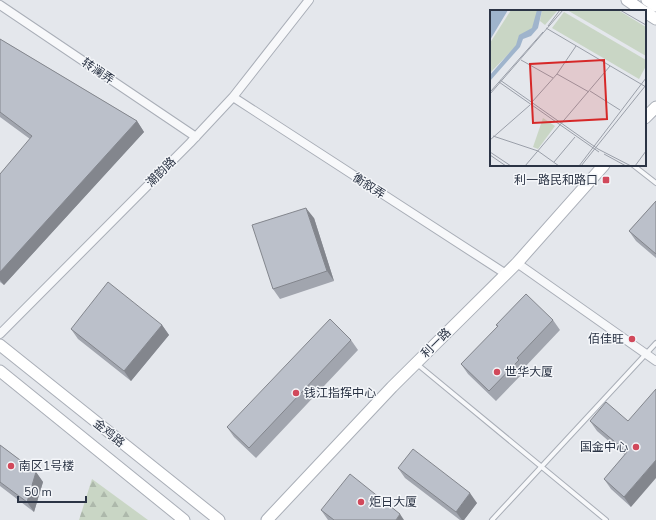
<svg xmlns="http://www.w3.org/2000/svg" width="656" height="520" viewBox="0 0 656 520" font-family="'Nunito Sans','Noto Sans SC',sans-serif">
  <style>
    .forest { fill: url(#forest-firs) }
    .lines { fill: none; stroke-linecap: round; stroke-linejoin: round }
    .lane-casing { stroke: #a9aeb7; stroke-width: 6 }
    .street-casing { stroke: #a9aeb7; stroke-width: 10 }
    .secondary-casing { stroke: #a9aeb7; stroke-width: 13 }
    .lane { stroke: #f7f8fa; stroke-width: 4 }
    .street { stroke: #f7f8fa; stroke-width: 8 }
    .secondary { stroke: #fff; stroke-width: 11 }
    .wall { fill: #a1a5ae }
    .shaded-wall { fill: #83868d }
    .building { fill: #bbc0ca; stroke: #83868d }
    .poi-dot { fill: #d1495b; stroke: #f4f6f9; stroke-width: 1.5 }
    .labels { text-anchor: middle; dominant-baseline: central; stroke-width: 3; stroke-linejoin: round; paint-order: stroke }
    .street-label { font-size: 12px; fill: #2b3445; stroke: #f4f6f9 }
    .poi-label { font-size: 12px; fill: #2b3445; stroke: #f4f6f9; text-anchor: start }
    .inset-road { fill: none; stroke: #9a9fa9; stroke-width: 1 }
    .view { fill: #d62828; fill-opacity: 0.15; stroke: #d62828; stroke-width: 2 }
    .inset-edge { fill: none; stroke: #2b3445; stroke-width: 2 }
  </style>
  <defs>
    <pattern id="forest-firs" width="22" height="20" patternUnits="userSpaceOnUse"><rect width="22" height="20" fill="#c9d6c5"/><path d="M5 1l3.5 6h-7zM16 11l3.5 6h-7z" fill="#adb8ab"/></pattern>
  </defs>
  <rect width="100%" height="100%" fill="#e4e7ec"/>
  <!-- forest -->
  <path class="forest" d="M92 479 148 520H79Z"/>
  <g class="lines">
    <!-- lane casing -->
    <g class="lane-casing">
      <path id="lane" d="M633 165 656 183
        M417 364 606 520
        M492 520 656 343"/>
    </g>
    <!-- street casing -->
    <g class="street-casing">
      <path id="street" d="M0 5 196 137
        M233 97 506 274
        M517 263 656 361
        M0 334 190 143 233 97 309 0"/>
    </g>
    <!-- secondary casing -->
    <g class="secondary-casing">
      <path id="secondary" d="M627 0 643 11
        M647 0 656 6
        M645 12 656 19
        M645 118 656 107
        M0 345 219 520
        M0 371 184 520
        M267 520 392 387 517 263 604 165"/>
    </g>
    <!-- lane -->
    <use href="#lane" class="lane"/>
    <!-- street -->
    <use href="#street" class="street"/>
    <!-- secondary -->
    <use href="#secondary" class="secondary"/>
  </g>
  <!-- wall -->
  <path class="wall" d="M0 39 137 121 144 132 4 285 0 282V174L30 139 0 117Z
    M656 201V258L636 241 629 231Z
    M314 218 334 281 280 299 273 289Z
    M553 320 560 330 524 368 526 370 496 401 468 374 461 364 498 327 496 325Z
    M162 325 169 335 131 381 78 339 71 329Z
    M351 340 358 350 256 458 234 437 227 427Z
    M590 421H628L631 507 611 489 604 479 625 455 597 431Z
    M0 445 36 472 43 482 34 512 0 486Z
    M398 468 477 503 464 520H460L405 478Z
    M321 510 404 520H328Z"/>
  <!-- shaded-wall -->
  <path class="shaded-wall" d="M137 121 144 132 4 285 0 280V272Z
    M306 208 314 218 334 281 327 271Z
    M162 325 169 335 131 381 124 371Z
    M656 460V478L631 507 624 497Z
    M36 472 43 482 34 512 27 502Z
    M470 493 477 503 464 520H462L456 512Z
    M400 514 404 520H396Z"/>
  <!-- building -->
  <path class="building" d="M0 39 137 121 0 272V174L32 136 0 112Z
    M656 201V254L629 231Z
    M306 208 327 271 273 289 252 225Z
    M108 282 162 325 124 371 71 329Z
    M526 294 553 320 517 358 519 360 489 391 461 364 498 326 496 325Z
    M330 319 351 340 249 448 227 427Z
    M656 389V460L624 497 604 479 627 452 590 421 606 402 628 421Z
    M0 445 36 472 27 502 0 482Z
    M413 449 470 493 456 512 398 468Z
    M350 474 400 514 396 520H334L321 510Z"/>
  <!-- markers -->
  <g class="poi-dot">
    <rect x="602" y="176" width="8" height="8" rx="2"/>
    <circle cx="632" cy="339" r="4"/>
    <circle cx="497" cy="372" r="4"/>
    <circle cx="296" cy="393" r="4"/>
    <circle cx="636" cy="447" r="4"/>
    <circle cx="11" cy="466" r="4"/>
    <circle cx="361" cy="502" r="4"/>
  </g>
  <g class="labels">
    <!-- street labels -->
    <g class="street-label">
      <text transform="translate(98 71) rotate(34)">转澜弄</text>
      <text transform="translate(161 172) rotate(-45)">潮韵路</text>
      <text transform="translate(369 186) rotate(33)">衡叙弄</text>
      <text transform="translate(436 343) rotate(-45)">利一路</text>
      <text transform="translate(109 433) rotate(39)">金鸡路</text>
    </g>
    <!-- poi labels -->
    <g class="poi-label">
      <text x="598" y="180" text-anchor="end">利一路民和路口</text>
      <text x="624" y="339" text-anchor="end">佰佳旺</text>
      <text x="505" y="372">世华大厦</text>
      <text x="304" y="393">钱江指挥中心</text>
      <text x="628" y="447" text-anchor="end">国金中心</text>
      <text x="19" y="466">南区1号楼</text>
      <text x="369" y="502">炬日大厦</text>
    </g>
  </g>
  <!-- overview -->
  <g transform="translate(490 10)">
    <rect width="156" height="156" fill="#e4e7ec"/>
    <path d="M74 2 156 50V56L149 69 62 18Z" fill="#c9d6c5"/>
    <path d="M53 108 65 116 48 139 43 137Z" fill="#c9d6c5"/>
    <path d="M21 0H49L45 17 30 26 27 35 0 63V33ZM52 0H68L55 15 50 11ZM77 0H128L156 17V46Z" fill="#c9d6c5"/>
    <path d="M0 0H18L0 30ZM47 0H52L48 18 41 26 33 29 30 37 0 71V65L26 35 29 25 42 18Z" fill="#9fb4cc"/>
    <path class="inset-road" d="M130 0 156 15M58 16 70 0M56 18 156 77M31 50 63 68M67 64 99 82M10 70 108 139 141 156M9 72 109 142M1 81 53 22M100 81 130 100M0 84 73 0M42 92 67 64 86 36M3 126 48 141 69 156M0 130 40 95M0 142 21 156M114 144 136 156M0 145 16 156M64 152 85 127M35 156 120 56M89 156 156 68M91 156 156 75M145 156 156 141"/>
    <path class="view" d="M114 50 117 109 43 113 40 54Z"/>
    <rect width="156" height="156" class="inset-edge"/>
  </g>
  <!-- scale -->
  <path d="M18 496v6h68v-6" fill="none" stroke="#2b3445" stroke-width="2"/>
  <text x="24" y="496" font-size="12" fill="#2b3445" stroke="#f4f6f9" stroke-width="3" paint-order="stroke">50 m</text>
</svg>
